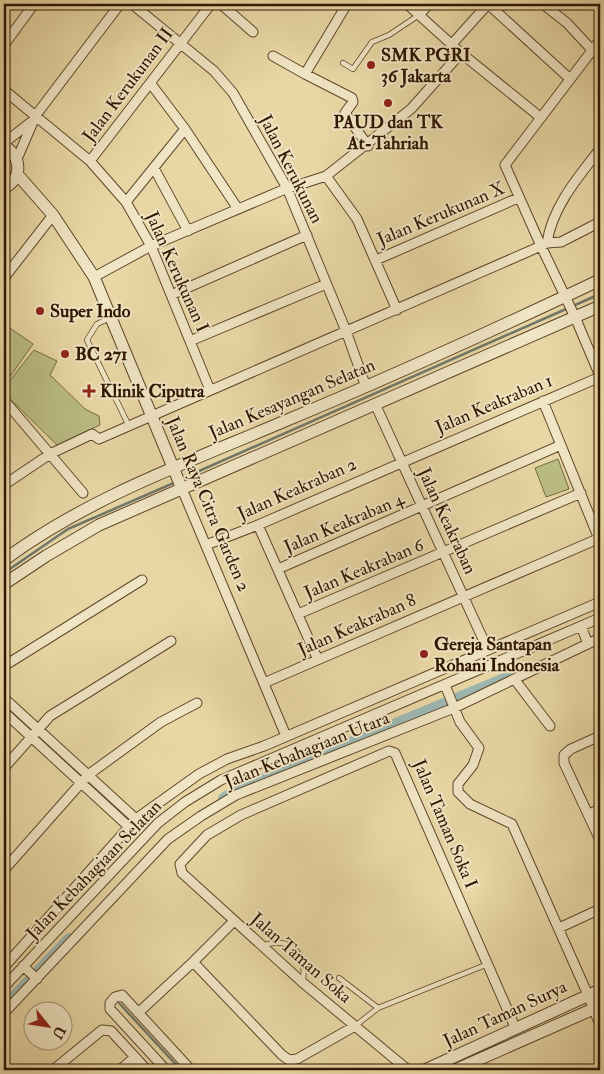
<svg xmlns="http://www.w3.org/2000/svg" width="604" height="1074" viewBox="0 0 604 1074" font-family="'IM FELL Double Pica',serif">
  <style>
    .garden { fill: #babd83; stroke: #756a42 }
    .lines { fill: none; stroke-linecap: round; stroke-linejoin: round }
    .stream { stroke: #71776b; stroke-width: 2.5 }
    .canal { stroke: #9db7b2; stroke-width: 10 }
    .service-casing { stroke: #5e462a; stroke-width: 6 }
    .minor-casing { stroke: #5e462a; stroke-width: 11 }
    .tertiary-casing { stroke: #5e462a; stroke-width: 13 }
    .service { stroke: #f0e5c4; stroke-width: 4.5 }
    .minor { stroke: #f0e5c4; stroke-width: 9 }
    .tertiary { stroke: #f0e5c4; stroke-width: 11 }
    .poi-dot { fill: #8f2418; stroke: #f0e5c4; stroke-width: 2 }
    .labels { text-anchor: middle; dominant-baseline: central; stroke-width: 4; stroke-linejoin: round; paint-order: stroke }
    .poi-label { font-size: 18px; font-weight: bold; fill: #301601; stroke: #f0e5c4; text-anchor: start }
    .street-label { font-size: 18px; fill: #301601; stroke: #f0e5c4 }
  </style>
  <rect width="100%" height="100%" fill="#e8d7a4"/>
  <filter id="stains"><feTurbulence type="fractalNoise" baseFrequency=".004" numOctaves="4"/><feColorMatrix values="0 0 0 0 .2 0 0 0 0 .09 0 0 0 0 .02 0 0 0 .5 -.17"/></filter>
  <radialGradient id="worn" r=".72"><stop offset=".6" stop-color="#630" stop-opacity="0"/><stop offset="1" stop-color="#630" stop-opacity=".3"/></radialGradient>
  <!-- garden -->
  <path class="garden" d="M4 324 33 344 9 378 4 375Z
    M34 350 57 361 50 375 85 409 99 416 100 425 57 445 4 393V388Z
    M558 459 569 489 546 497 535 468Z"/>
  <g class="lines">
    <!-- stream -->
    <path class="stream" d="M181 479 600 294
      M4 573 68 529 176 482
      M119 1003 181 1070"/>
    <!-- canal -->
    <path class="canal" d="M223 798 239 788 531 667
      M4 1006 69 938"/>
    <!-- service casing -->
    <g class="service-casing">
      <path id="service" d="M343 63 353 69 372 42 389 35 419 15
        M110 318 97 324 87 340 129 426
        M263 946C289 934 310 956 302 982
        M339 978 378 1008
        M355 1026 378 1008 488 964"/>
    </g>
    <!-- minor casing -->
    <g class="minor-casing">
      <path id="minor" d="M132 4 214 71 233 93 287 188 346 331 366 387
        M221 4 253 32
        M407 4 461 53 540 117
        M488 4 569 78
        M543 4 567 23 592 50
        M419 15 429 4
        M452 44 488 4
        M4 45 34 4
        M273 56 305 74 347 4
        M305 74 352 98 353 102 345 113 368 146
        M151 84 185 129 238 209
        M4 90 90 161 126 202 151 246 210 390
        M4 143 31 122
        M600 149C579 176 552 207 547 243L541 246 575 317 600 376
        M17 159 36 115 120 4
        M90 161 211 4
        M154 168 188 231
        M326 176 357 219 397 310
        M126 202 185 129
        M547 243 561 242 600 222
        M376 260 518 198
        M94 277 151 246 283 190 326 176 411 109 461 53
        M4 278 53 215
        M171 295 307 235
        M190 341 326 284
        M4 400 83 493
        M543 401 599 539
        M376 406 488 650
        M4 485 50 454 88 436 92 434 99 439 541 246 505 165 600 40
        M182 489 286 736
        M258 525 318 660
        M206 545 258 525 600 377
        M278 569 561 445
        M298 614 581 493
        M581 626 588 644
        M4 666 142 580
        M515 680 550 726
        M264 683 600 538
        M445 685 460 722 479 748 473 765 458 784V792L470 804 512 824 588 995 600 1025V1041
        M4 698 136 819
        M4 712 129 827
        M600 736 571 749 564 755V763L600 840
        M4 768 50 716 171 641
        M589 814 600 809
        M4 870 88 775 161 722 197 703
        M234 921 193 962 282 1055 289 1060 297 1059 355 1026
        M559 928 600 909
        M23 966 37 979
        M4 967 136 819 199 774 227 759 264 746 600 602
        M4 987 158 823 185 802 221 780 600 618
        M4 1013 168 839 201 816 236 795 454 708 600 638
        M138 1013 193 962
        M53 1070 102 1030 111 1031 147 1070
        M120 1070 135 1057
        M166 1070 110 1009V1003L115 997 122 995 191 1070
        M408 1070 302 982 182 873 180 864 207 835 241 815 389 751 395 753 515 1027"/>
    </g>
    <!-- tertiary casing -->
    <g class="tertiary-casing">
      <path id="tertiary" d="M4 146C22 156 23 179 4 188
        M17 174 53 215 94 277 182 489
        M4 560C89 497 189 462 285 421 391 377 496 329 600 280
        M4 584 46 556 99 525 600 306
        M425 1070 600 990
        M455 1070 600 1006"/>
    </g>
    <!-- service -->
    <use href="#service" class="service"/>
    <!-- minor -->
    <use href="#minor" class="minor"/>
    <!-- tertiary -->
    <use href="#tertiary" class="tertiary"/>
  </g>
  <!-- markers -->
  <g class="poi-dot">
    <circle cx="371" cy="65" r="5"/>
    <circle cx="388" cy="103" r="5"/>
    <circle cx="40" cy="311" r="5"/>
    <circle cx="65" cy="354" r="5"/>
    <path d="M86.5 383.5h5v5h5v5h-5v5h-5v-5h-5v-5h5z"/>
    <circle cx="424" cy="654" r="5"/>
  </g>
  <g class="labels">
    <!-- poi labels -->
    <g class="poi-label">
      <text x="381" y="55">SMK PGRI<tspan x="381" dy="21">36 Jakarta</tspan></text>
      <text x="388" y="122" text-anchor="middle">PAUD dan TK<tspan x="388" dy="21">At-Tahriah</tspan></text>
      <text x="50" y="311">Super Indo</text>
      <text x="75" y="354">BC 271</text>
      <text x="100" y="391">Klinik Ciputra</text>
      <text x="434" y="644">Gereja Santapan<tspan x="434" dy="21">Rohani Indonesia</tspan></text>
    </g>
    <!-- street labels -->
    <g class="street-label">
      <text transform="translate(128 85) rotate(-53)">Jalan Kerukunan II</text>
      <text transform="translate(291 169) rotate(63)">Jalan Kerukunan</text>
      <text transform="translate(441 214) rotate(-23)">Jalan Kerukunan X</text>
      <text transform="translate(177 272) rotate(66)">Jalan Kerukunan I</text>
      <text transform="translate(292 399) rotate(-23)">Jalan Kesayangan Selatan</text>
      <text transform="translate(494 404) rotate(-23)">Jalan Keakraban 1</text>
      <text transform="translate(297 489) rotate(-24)">Jalan Keakraban 2</text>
      <text transform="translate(208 504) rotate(67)">Jalan Raya Citra Garden 2</text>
      <text transform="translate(447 521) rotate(65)">Jalan Keakraban</text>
      <text transform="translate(344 523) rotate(-23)">Jalan Keakraban 4</text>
      <text transform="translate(364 569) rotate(-23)">Jalan Keakraban 6</text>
      <text transform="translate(357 625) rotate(-24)">Jalan Keakraban 8</text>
      <text transform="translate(307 750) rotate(-22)">Jalan Kebahagiaan Utara</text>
      <text transform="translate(445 824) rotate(67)">Jalan Taman Soka I</text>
      <text transform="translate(94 870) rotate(-46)">Jalan Kebahagiaan Selatan</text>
      <text transform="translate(301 958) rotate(41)">Jalan Taman Soka</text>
      <text transform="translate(505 1014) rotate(-25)">Jalan Taman Surya</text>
    </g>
  </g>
  <!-- margin -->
  <rect width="604" height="1074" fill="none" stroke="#e8d7a4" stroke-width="20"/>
  <rect x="5" y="5" width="594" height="1064" fill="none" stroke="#301601" stroke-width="2.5"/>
  <rect x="10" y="10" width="584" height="1054" fill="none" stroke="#301601"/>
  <!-- north arrow -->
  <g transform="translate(48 1026) rotate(120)"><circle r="24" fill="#f0e5c4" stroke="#a39276"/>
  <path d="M0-4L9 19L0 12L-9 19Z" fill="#8f2418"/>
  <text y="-8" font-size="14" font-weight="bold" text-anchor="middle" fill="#301601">U</text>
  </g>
  <rect width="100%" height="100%" filter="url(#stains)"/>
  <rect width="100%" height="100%" fill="url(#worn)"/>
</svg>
